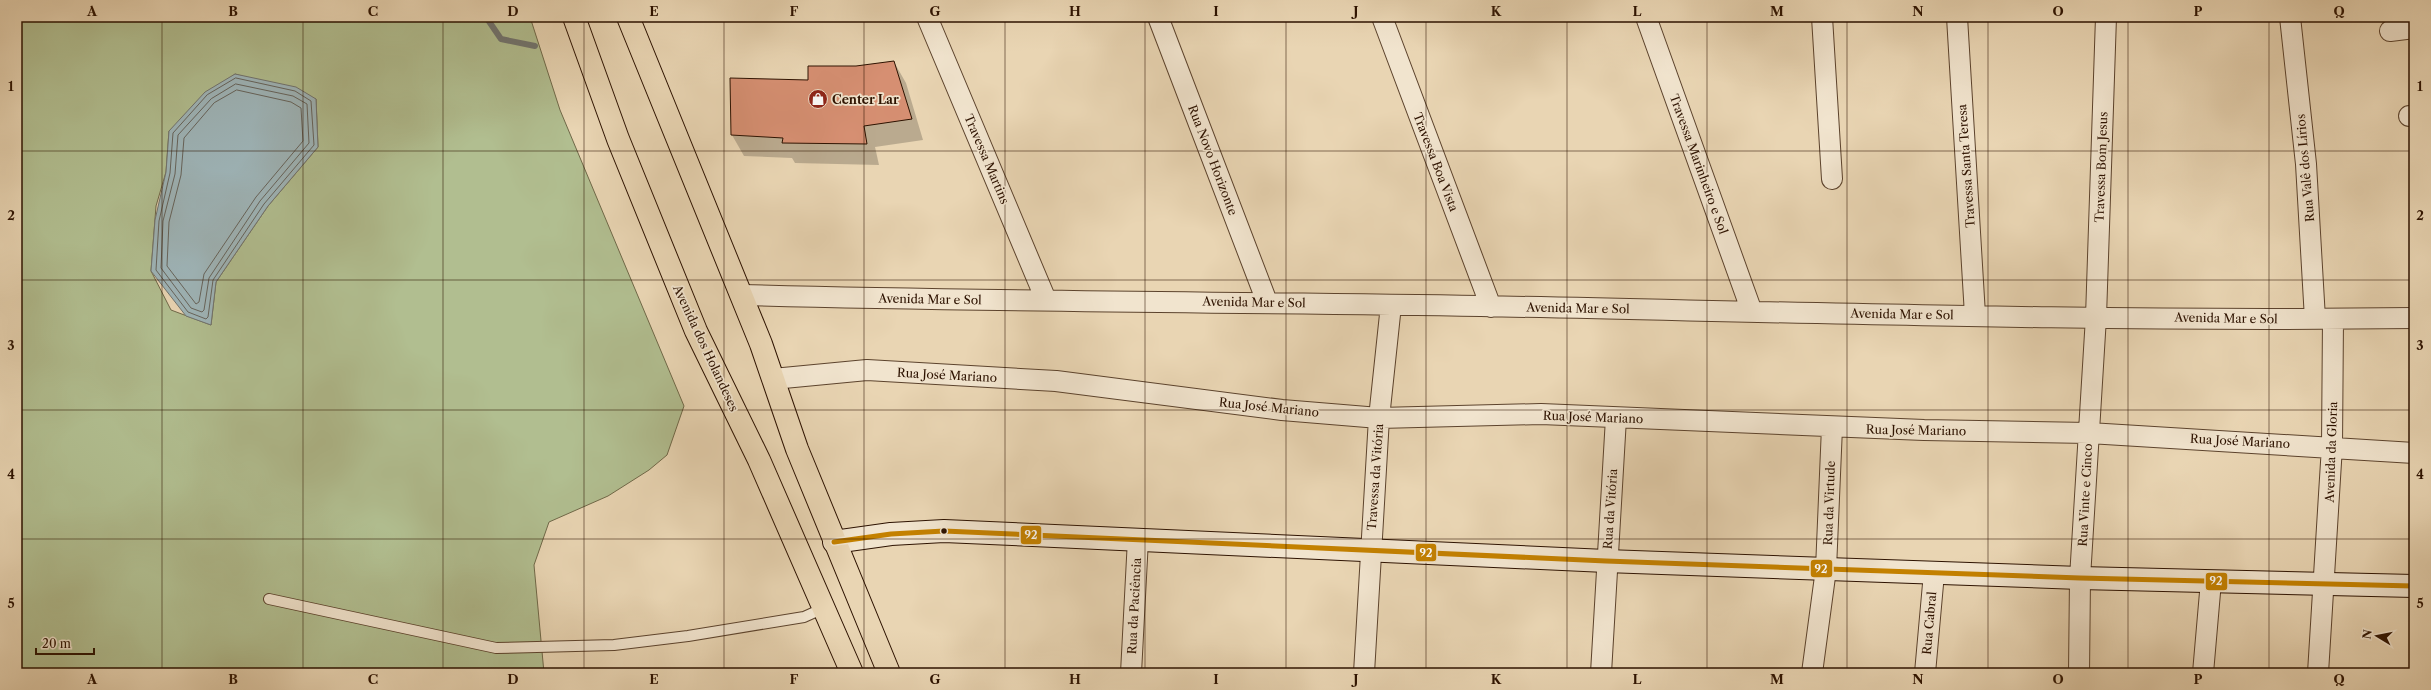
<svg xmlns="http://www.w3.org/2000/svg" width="2431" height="690" viewBox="0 0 2431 690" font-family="'Libre Caslon Text',serif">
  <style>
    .green { fill: #b1be90; stroke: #6f6848; fill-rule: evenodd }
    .water { fill: #9eb5b9; stroke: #71746f }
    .shadow { fill: #0003 }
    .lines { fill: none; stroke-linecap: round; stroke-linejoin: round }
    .shore { stroke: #66645c; stroke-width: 1 }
    .stream { stroke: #71746f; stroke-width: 6 }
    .building { fill: #d68f72; stroke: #2d1200 }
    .service-casing { stroke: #5c432d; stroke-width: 12 }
    .minor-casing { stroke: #5c432d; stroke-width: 22 }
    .secondary-casing { stroke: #2d1200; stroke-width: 24 }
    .primary-casing { stroke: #2d1200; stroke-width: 24 }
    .service { stroke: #f1e4ce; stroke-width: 10 }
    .minor { stroke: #f1e4ce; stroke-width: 20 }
    .secondary { stroke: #f1e4ce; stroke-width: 22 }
    .primary { stroke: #e9d5b3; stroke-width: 22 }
    .bus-1-casing { stroke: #f1e4ce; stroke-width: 8 }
    .bus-1 { stroke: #c48100; stroke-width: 5 }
    .grid { fill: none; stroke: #2d1200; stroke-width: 1; stroke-opacity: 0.55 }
    .bus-dot { fill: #2d1200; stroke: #f1e4ce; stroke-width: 1.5 }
    .labels { text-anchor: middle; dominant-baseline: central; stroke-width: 3.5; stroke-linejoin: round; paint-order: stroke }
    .poi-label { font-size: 12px; font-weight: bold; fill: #2d1200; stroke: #f1e4ce; text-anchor: start }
    .street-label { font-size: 12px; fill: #2d1200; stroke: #f1e4ce }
    .line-badge { stroke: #f1e4ce; stroke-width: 1.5 }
    .badge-label { font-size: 11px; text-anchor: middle; font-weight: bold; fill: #fff }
    .neatline { fill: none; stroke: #2d1200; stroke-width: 1.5 }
    .grid-label { font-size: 13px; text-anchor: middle; font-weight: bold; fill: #2d1200 }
  </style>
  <rect width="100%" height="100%" fill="#e9d5b3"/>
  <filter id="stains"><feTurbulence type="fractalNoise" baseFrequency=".005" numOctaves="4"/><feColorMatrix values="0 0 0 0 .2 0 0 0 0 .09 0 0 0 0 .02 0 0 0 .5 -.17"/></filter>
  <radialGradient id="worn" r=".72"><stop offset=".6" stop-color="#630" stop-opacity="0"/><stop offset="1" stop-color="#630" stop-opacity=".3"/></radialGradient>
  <!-- green -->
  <path class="green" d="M17 17H530L560 110 684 406 667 455 649 470 608 496 549 522 534 565 544 673H17ZM235 74 316 99 318 147 268 206 216 282 211 325 171 310 151 271 156 206 166 172 169 131Z"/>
  <!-- water -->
  <path class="water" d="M235 74 296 87 316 99 318 147 268 206 216 282 211 325 186 316 151 271 155 220 166 172 169 131 205 92Z"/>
  <!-- shadow -->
  <path class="shadow" d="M894 62 906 83 923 140 875 147 879 165 795 163 792 158 744 156 732 135 809 81 857 67Z"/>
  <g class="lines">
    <!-- shore -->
    <path class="shore" d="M236 78 295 91 311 101 314 145 264 204 213 280 208 317 206 319 188 312 156 270 159 221 170 173 173 133 207 95Z
      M236 84 293 96 307 104 309 143 260 201 209 278 204 310 202 312 191 308 161 268 163 221 175 174 178 135 211 99Z
      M237 90 291 102 301 108 303 141 256 197 204 274 199 302 196 304 167 266 169 222 181 175 184 138 214 103Z"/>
    <!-- stream -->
    <path class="stream" d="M486 17 501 39 535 46"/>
  </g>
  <!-- building -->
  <path class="building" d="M894 61 912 119 864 126 867 144 782 143 783 138 731 135 730 78 808 80V66H856Z"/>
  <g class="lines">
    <!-- service casing -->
    <g class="service-casing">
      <path id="service" d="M269 599 496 648 614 645 688 636 804 617 824 608"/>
    </g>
    <!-- minor casing -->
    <g class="minor-casing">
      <path id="minor" d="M927 17 1046 300
        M1158 17 1267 302
        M1382 17 1491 307
        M1646 17 1752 312
        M1822 17 1832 179
        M1957 17 1975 315
        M2290 17 2306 164 2315 319
        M2390 31 2414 28
        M2409 116H2414
        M742 295C988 302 1235 302 1481 306 1792 312 2103 322 2414 318
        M773 379 867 370 1056 381 1282 410 1379 418 1541 414 1924 430 2089 433 2414 453
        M1131 673 1138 539
        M1364 673 1379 418 1391 305
        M1601 673 1616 418
        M1812 673 1826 569 1832 427
        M1925 673 1934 573
        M2079 673 2080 578 2096 317 2106 17
        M2203 673 2211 581
        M2318 673 2332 446 2333 319"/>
    </g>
    <!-- secondary casing -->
    <g class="secondary-casing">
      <path id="secondary" d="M834 542 891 534 944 531 1606 561 2080 578 2414 586"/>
    </g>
    <!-- primary casing -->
    <g class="primary-casing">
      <path id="primary" d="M574 17 618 139 696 331 759 460 852 673
        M628 17 761 344 797 449 889 673"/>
    </g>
    <!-- service -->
    <use href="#service" class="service"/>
    <!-- minor -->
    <use href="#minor" class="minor"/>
    <!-- secondary -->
    <use href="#secondary" class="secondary"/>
    <!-- primary -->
    <use href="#primary" class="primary"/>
    <!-- bus-1 casing -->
    <g class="bus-1-casing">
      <path id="bus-1" d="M834 542 891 534 944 531 1606 561 2080 578 2414 586"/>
    </g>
    <!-- bus-1 -->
    <use href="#bus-1" class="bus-1"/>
  </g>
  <!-- grid -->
  <path class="grid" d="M162 17V673M303 17V673M443 17V673M584 17V673M724 17V673M864 17V673M1005 17V673M1145 17V673M1286 17V673M1426 17V673M1567 17V673M1707 17V673M1847 17V673M1988 17V673M2128 17V673M2269 17V673M17 151H2414M17 280H2414M17 410H2414M17 539H2414"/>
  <!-- icons -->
  <defs>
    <g id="shop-disc" transform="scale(1)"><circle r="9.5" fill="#8f2418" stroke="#f1e4ce"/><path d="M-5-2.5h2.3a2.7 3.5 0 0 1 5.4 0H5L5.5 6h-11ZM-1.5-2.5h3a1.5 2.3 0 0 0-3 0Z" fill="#fff"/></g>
  </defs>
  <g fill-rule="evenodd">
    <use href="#shop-disc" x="818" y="99"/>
  </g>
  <!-- markers -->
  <circle class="bus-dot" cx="944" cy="531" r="3.5"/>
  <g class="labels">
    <!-- poi labels -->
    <g class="poi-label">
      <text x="832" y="99">Center Lar</text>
    </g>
    <!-- street labels -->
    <g class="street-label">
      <text transform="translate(987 159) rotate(67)">Travessa Martins</text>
      <text transform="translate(1213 160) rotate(69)">Rua Novo Horizonte</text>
      <text transform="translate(1436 162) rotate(69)">Travessa Boa Vista</text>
      <text transform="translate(1699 164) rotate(70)">Travessa Marinheiro e Sol</text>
      <text transform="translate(1966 166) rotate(-94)">Travessa Santa Teresa</text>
      <text transform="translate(2101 167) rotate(-88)">Travessa Bom Jesus</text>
      <text transform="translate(2305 168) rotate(-95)">Rua Valê dos Lírios</text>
      <text transform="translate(930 299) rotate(1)">Avenida Mar e Sol</text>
      <text transform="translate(1254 302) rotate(1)">Avenida Mar e Sol</text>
      <text transform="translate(1578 308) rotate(1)">Avenida Mar e Sol</text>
      <text transform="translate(1902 314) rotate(1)">Avenida Mar e Sol</text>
      <text transform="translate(2226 318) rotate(1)">Avenida Mar e Sol</text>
      <text transform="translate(706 348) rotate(65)">Avenida dos Holandeses</text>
      <text transform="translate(947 375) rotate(3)">Rua José Mariano</text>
      <text transform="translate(1269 407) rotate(6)">Rua José Mariano</text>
      <text transform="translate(1593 417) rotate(2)">Rua José Mariano</text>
      <text transform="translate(1916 430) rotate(1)">Rua José Mariano</text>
      <text transform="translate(2240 441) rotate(3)">Rua José Mariano</text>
      <text transform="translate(2331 452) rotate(-88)">Avenida da Gloria</text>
      <text transform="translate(1375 477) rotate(-86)">Travessa da Vitória</text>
      <text transform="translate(2085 495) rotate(-87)">Rua Vinte e Cinco</text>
      <text transform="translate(1829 503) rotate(-88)">Rua da Virtude</text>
      <text transform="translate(1610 509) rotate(-86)">Rua da Vitória</text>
      <text transform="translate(1134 606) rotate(-87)">Rua da Paciência</text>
      <text transform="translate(1929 623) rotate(-85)">Rua Cabral</text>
    </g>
  </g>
  <g class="line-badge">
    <rect x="1020" y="525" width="22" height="20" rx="4" fill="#c48100"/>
    <rect x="1415" y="543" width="22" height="19" rx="4" fill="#c48100"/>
    <rect x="1810" y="559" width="23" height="19" rx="4" fill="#c48100"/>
    <rect x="2205" y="572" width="23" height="19" rx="4" fill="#c48100"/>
  </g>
  <g class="badge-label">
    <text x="1031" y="539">92</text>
    <text x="1426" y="557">92</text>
    <text x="1821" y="573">92</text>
    <text x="2216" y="585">92</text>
  </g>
  <!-- margin -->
  <rect width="2431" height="690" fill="none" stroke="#e9d5b3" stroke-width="44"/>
  <!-- north arrow -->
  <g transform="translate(2377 636) rotate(280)" stroke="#f1e4ce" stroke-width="3" paint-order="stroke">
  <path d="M0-3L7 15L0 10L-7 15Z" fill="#2d1200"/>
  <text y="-6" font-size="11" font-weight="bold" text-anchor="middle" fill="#2d1200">N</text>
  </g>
  <!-- scale -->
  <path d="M36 648v6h58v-6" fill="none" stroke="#2d1200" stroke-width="2"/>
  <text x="42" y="648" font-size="12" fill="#2d1200" stroke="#f1e4ce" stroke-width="3" paint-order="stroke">20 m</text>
  <rect x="22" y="22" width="2387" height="646" class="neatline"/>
  <g class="grid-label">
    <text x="92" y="16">A</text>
    <text x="233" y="16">B</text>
    <text x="373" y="16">C</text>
    <text x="513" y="16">D</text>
    <text x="654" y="16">E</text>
    <text x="794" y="16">F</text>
    <text x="935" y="16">G</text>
    <text x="1075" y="16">H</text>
    <text x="1216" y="16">I</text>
    <text x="1356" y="16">J</text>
    <text x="1496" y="16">K</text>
    <text x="1637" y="16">L</text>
    <text x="1777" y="16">M</text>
    <text x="1918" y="16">N</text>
    <text x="2058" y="16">O</text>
    <text x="2198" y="16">P</text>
    <text x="2339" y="16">Q</text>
    <text x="11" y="91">1</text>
    <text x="2420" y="91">1</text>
    <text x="11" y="220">2</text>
    <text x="2420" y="220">2</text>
    <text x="11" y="350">3</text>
    <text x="2420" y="350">3</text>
    <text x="11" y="479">4</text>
    <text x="2420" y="479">4</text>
    <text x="11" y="608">5</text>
    <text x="2420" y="608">5</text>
    <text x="92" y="684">A</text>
    <text x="233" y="684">B</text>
    <text x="373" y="684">C</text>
    <text x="513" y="684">D</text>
    <text x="654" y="684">E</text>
    <text x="794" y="684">F</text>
    <text x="935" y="684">G</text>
    <text x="1075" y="684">H</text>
    <text x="1216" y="684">I</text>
    <text x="1356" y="684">J</text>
    <text x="1496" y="684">K</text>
    <text x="1637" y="684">L</text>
    <text x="1777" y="684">M</text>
    <text x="1918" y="684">N</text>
    <text x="2058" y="684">O</text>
    <text x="2198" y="684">P</text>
    <text x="2339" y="684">Q</text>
  </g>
  <rect width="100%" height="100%" filter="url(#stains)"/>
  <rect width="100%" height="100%" fill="url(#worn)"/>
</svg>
